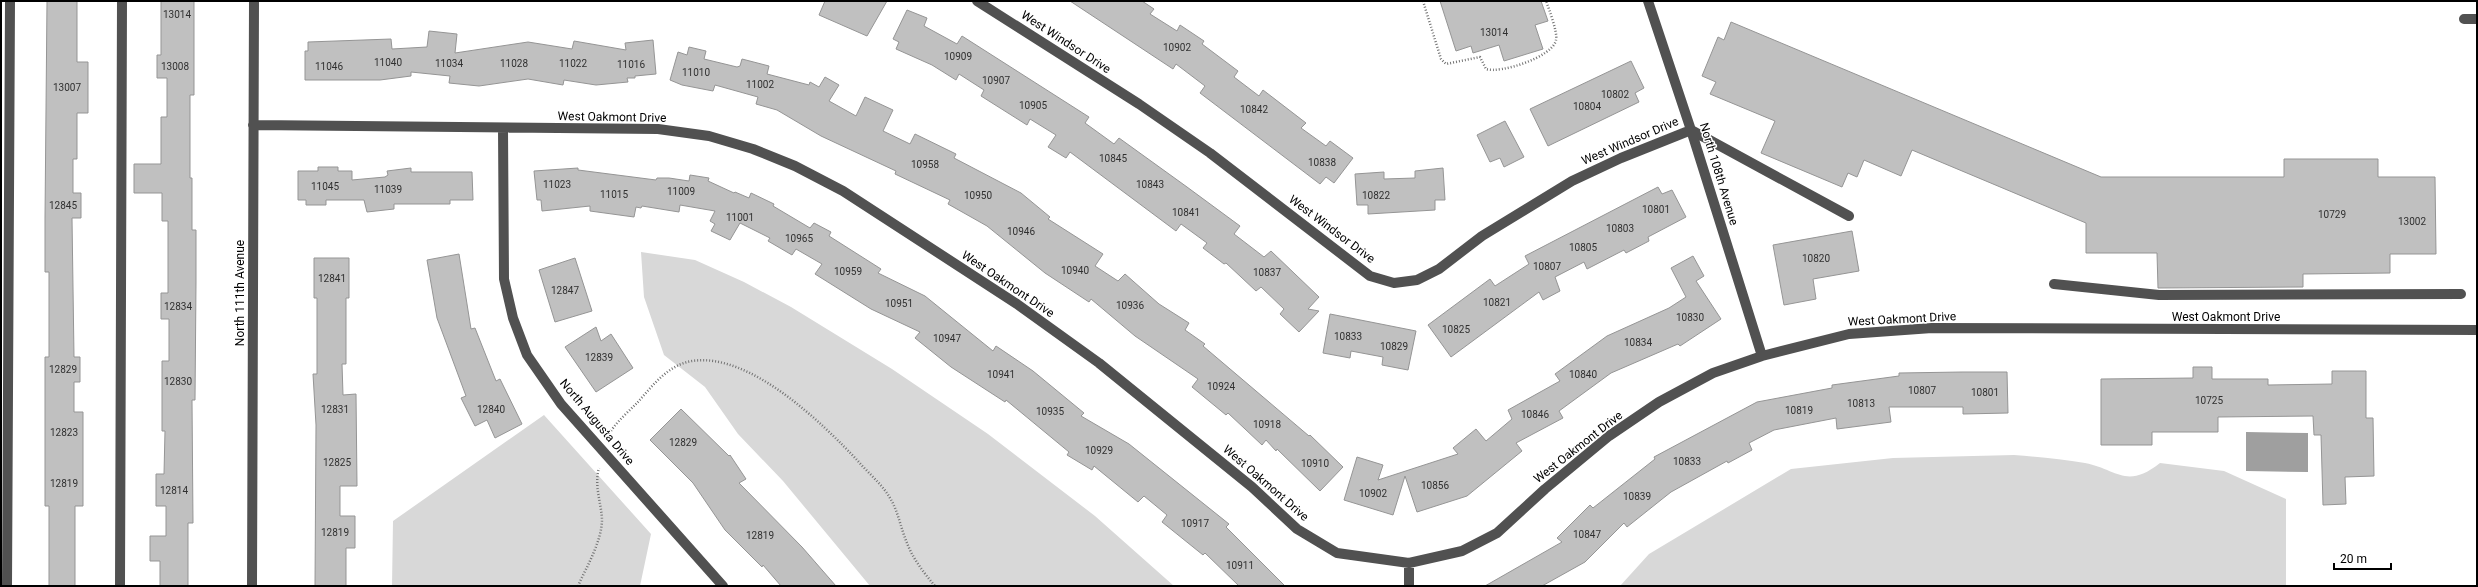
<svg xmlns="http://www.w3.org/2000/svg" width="2478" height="587" viewBox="0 0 2478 587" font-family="Roboto,sans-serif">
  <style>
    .green { fill: #d8d8d8 }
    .water { fill: #9f9f9f }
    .building { fill: #c0c0c0; stroke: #959595 }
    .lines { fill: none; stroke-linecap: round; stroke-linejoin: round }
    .path { stroke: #737373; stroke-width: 2.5; stroke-dasharray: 1 2; stroke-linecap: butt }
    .minor { stroke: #515151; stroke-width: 10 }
    .labels { text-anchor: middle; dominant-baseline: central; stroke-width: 3; stroke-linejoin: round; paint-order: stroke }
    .number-label { font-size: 10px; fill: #303030 }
    .street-label { font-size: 12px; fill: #000; stroke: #fff }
  </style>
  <rect width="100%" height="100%" fill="#fff"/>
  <!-- green -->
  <path class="green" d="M641 252 695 260 744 282 791 307 892 369 988 434 1095 516 1174 586H870L783 481 738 434 705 387 664 355 644 297Z
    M544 415 651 534 640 586H392L393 521Z
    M2014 455C2038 457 2062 459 2085 463 2117 469 2126 490 2160 463L2224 471 2286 499V586H1620L1649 554 1791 469 1893 458Z"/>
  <!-- water -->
  <path class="water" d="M2246 432 2308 433V472L2246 471Z"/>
  <!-- building -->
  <path class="building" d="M47 1H77V62H88V113H77V159H73V193H81V218H72L74 357H80V382H74V412H83V506H75V586H49V506H45V357H49V272H45V218Z
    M161 1H194V95H190V178H192V230H196V282L195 400H192L193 523H188V586H160V561H150V536H166V506H156V474H164L165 431H162V361H169V319H161V293H168V221H162V193H134V164H161V117H167V78H157V55H161Z
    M825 1H887L867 36 819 15Z
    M1070 1H1142L1154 9 1150 14 1177 31 1180 25 1204 41 1202 44 1238 71 1234 77 1259 96 1263 90 1306 123 1301 128 1326 146 1330 141 1353 158 1334 183 1326 177 1320 184 1200 93 1205 86 1176 64 1173 69Z
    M1440 1H1541L1548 21 1535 25 1543 49 1504 61 1499 45 1473 53 1471 46 1456 51Z
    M907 10 927 18 924 26 957 44 962 36 1089 117 1085 123 1114 144 1119 138 1187 187 1240 226 1234 234 1264 257 1271 251 1319 297 1308 309 1319 311 1299 332 1280 314 1284 309 1261 287 1256 291 1226 263 1224 264 1203 248 1207 243 1181 224 1176 231 1070 152 1066 158 1048 147 1056 135 1030 119 1027 125 981 96 984 90 959 74 956 80 932 65 896 49 899 42 893 39Z
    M1731 22 2101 177H2284V159H2378V177H2435L2436 254H2390V273L2303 274V287L2158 288 2157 253H2086V223L1912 150 1901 176 1864 160 1857 177 1848 173 1842 187 1761 153 1775 121 1710 94 1716 82 1702 76 1718 37 1724 40Z
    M429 31 457 34 455 53 528 42 572 49 574 41 626 50 625 43 653 40 656 74 635 76V78H627L628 82 596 85 564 80 563 85 528 79 479 86 449 83 450 76 411 72V76L380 80H305V51H308V42L391 39 392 49 427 47Z
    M689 47 706 51 704 59 737 67 740 66 742 59 769 66 767 74 809 85 810 82 819 87 825 77 839 85 829 101 856 116 865 97 893 110 883 131 910 144 915 134 956 154 954 158 1021 193 1050 217 1048 219 1103 254 1095 266 1118 281 1125 274 1159 304 1189 323 1185 330 1205 344 1203 346 1309 436 1310 435 1343 467 1320 491 1277 449 1276 451 1266 440 1262 445 1228 413 1226 415 1192 387 1198 379 1135 336 1091 299 1089 302 1045 273 987 226 948 204 950 200 895 174 896 171 821 136 777 110 756 104 758 97 715 85 713 91 682 85 670 80 678 52 687 55Z
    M1631 61 1644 88 1635 93 1639 102 1548 146 1530 109Z
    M1505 121 1524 157 1504 167 1500 158 1490 162 1477 135Z
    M318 167H338V171H352V180L385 177 388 175 387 171 411 168V172H472L473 200H450V204H394V209L367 212 364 200H326V205H306V200H298V171H318Z
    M578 168V170L656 180 657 178H669L689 181 690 175 709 178 708 181 734 193 735 192 749 198 751 193 774 204 773 206 810 228 814 223 831 232 829 236 881 269 878 273 925 296 993 351 996 346 1033 371 1084 413 1081 416 1129 444 1229 524 1226 527 1285 586H1239L1205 553 1203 555 1162 522 1167 515 1144 496 1138 502 1094 466 1092 470 1067 455 1069 452 1006 400 1005 402 951 367 915 338 920 332 871 309 815 274 822 264 796 249 792 255 768 241 770 238 740 223 730 240 711 231 715 224 710 221 715 211 680 205 679 212 642 206 641 208 636 207 634 217 590 211V206L542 211 541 200H537L534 171Z
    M1443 168 1445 200H1435V210L1368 214V205H1357L1355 174 1384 172V179L1415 178V171Z
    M1658 187 1662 194 1672 190 1686 217 1648 237 1649 241 1626 253 1624 250 1587 269 1584 262 1555 277 1560 291 1543 300 1539 292 1451 357 1428 325 1490 279 1495 286 1529 264 1525 256Z
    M1852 231 1859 271 1813 279 1816 299 1784 305 1773 245Z
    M459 254 471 329 475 328 496 381 500 379 522 424 495 438 487 420 475 426 461 398 466 396 437 318 427 260Z
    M1693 256 1704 276 1696 281 1721 319 1680 346 1678 344 1611 373 1559 411 1563 418 1516 443 1522 451 1467 496 1417 512 1405 476 1393 515 1344 500 1357 457 1383 465 1378 480 1458 454 1453 448 1476 429 1486 441 1512 419 1508 410 1560 381 1555 374 1607 336 1669 308 1686 297 1671 268Z
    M314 258H349V298H346V364H342L343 395 356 394 357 486H340V516H355V548H346V586H315L316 425 313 374H317V298H314Z
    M575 258 592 311 555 322 539 270Z
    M1330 314 1416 331 1408 370 1382 365 1383 357 1351 351 1350 358 1323 353Z
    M596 327 601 341 611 334 633 368 596 392 565 347Z
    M2193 367H2212V379H2268V385L2332 384V371H2366V418H2373L2374 476 2345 477 2346 504 2323 505 2321 435H2314L2313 416 2218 417V432H2152V445H2101V379L2193 378Z
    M1962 372H2007L2008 413 1963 414V407H1889L1891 422 1837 429 1836 418 1774 430 1749 443 1752 450 1728 463 1727 461 1671 492 1627 527 1624 523 1585 562 1542 586H1485L1562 542 1557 538 1590 505 1593 508 1655 459 1654 457 1757 402 1832 388V385L1899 376V373Z
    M681 409 729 456 730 455 746 479 739 483 802 547 836 586H781L763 565 762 567 725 530 693 483 650 440Z"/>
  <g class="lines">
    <!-- path -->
    <path class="path" d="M1423 1 1441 59 1446 64 1480 57 1486 69C1500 74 1553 57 1556 40 1558 33 1549 9 1546 1
      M608 436C614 424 628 412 638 402 653 385 668 365 692 361 750 352 822 423 858 461 868 473 882 484 890 498 898 511 901 529 907 543 913 559 924 573 935 586
      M578 586C587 566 602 541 602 519 601 502 594 485 599 468"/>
    <!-- minor -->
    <path class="minor" d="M977 1 1139 104 1210 153 1370 276 1394 283 1417 280 1439 269 1482 236 1572 181 1621 158 1691 130 1849 216
      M1648 1 1691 130 1762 356
      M2464 19H2477
      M253 125 658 129 709 136 753 149 795 166 843 191 1017 304 1099 363 1252 487 1297 529 1337 553 1409 563 1462 551 1497 533 1545 489 1609 436 1659 402 1713 373 1762 356 1849 334 1932 328 2477 330
      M503 129 504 279 513 318 527 355 561 404 723 586
      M2054 284 2159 295 2461 294
      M1409 563V586
      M7 586 10 1
      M120 586 122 1
      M252 586 254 1"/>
  </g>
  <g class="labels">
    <!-- number labels -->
    <g class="number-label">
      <text x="177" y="14">13014</text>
      <text x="1494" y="32">13014</text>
      <text x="1177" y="47">10902</text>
      <text x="958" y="56">10909</text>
      <text x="388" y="62">11040</text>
      <text x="449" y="63">11034</text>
      <text x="514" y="63">11028</text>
      <text x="573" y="63">11022</text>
      <text x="631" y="64">11016</text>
      <text x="175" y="66">13008</text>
      <text x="329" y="66">11046</text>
      <text x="696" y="72">11010</text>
      <text x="996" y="80">10907</text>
      <text x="760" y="84">11002</text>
      <text x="67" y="87">13007</text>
      <text x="1615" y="94">10802</text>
      <text x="1033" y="105">10905</text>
      <text x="1587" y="106">10804</text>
      <text x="1254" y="109">10842</text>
      <text x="1113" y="158">10845</text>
      <text x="1322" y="162">10838</text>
      <text x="925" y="164">10958</text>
      <text x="557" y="184">11023</text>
      <text x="1150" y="184">10843</text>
      <text x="325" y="186">11045</text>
      <text x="388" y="189">11039</text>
      <text x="681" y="191">11009</text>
      <text x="614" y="194">11015</text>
      <text x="978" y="195">10950</text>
      <text x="1376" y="195">10822</text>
      <text x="63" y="205">12845</text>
      <text x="1656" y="209">10801</text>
      <text x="1186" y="212">10841</text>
      <text x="2332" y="214">10729</text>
      <text x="740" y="217">11001</text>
      <text x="2412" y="221">13002</text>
      <text x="1620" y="228">10803</text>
      <text x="1021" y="231">10946</text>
      <text x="799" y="238">10965</text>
      <text x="1583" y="247">10805</text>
      <text x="1816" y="258">10820</text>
      <text x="1547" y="266">10807</text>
      <text x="1075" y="270">10940</text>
      <text x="848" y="271">10959</text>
      <text x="1267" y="272">10837</text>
      <text x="332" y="278">12841</text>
      <text x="565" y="290">12847</text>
      <text x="1497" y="302">10821</text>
      <text x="899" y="303">10951</text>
      <text x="1130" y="305">10936</text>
      <text x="178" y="306">12834</text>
      <text x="1690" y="317">10830</text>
      <text x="1456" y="329">10825</text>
      <text x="1348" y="336">10833</text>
      <text x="947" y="338">10947</text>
      <text x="1638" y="342">10834</text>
      <text x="1394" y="346">10829</text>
      <text x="599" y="357">12839</text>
      <text x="63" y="369">12829</text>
      <text x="1001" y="374">10941</text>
      <text x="1583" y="374">10840</text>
      <text x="178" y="381">12830</text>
      <text x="1221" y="386">10924</text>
      <text x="1922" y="390">10807</text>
      <text x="1985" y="392">10801</text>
      <text x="2209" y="400">10725</text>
      <text x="1861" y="403">10813</text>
      <text x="335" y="409">12831</text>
      <text x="491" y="409">12840</text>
      <text x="1799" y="410">10819</text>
      <text x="1050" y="411">10935</text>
      <text x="1535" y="414">10846</text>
      <text x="1267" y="424">10918</text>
      <text x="64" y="432">12823</text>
      <text x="683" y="442">12829</text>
      <text x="1099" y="450">10929</text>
      <text x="1687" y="461">10833</text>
      <text x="337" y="462">12825</text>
      <text x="1315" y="463">10910</text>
      <text x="64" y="483">12819</text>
      <text x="1435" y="485">10856</text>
      <text x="174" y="490">12814</text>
      <text x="1373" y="493">10902</text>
      <text x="1637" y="496">10839</text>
      <text x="1195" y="523">10917</text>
      <text x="335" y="532">12819</text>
      <text x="1587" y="534">10847</text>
      <text x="760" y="535">12819</text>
      <text x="1240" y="565">10911</text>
    </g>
    <!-- street labels -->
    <g class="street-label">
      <text transform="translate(1066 42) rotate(33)">West Windsor Drive</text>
      <text transform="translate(612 117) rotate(1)">West Oakmont Drive</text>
      <text transform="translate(1630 141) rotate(-23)">West Windsor Drive</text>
      <text transform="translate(1719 174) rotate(73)">North 108th Avenue</text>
      <text transform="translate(1332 229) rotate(37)">West Windsor Drive</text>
      <text transform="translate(1008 284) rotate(34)">West Oakmont Drive</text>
      <text transform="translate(240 293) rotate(-90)">North 111th Avenue</text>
      <text x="2226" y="317">West Oakmont Drive</text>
      <text transform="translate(1902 319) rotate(-3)">West Oakmont Drive</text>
      <text transform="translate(597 422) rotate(50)">North Augusta Drive</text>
      <text transform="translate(1578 447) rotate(-38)">West Oakmont Drive</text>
      <text transform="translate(1266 483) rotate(41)">West Oakmont Drive</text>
    </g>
  </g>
  <!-- border -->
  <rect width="2478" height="587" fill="none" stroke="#000000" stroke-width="4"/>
  <!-- scale -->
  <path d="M2334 563v6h57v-6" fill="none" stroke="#000000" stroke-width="2"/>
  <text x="2340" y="563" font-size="12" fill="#000000" stroke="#ffffff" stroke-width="3" paint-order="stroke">20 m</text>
</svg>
